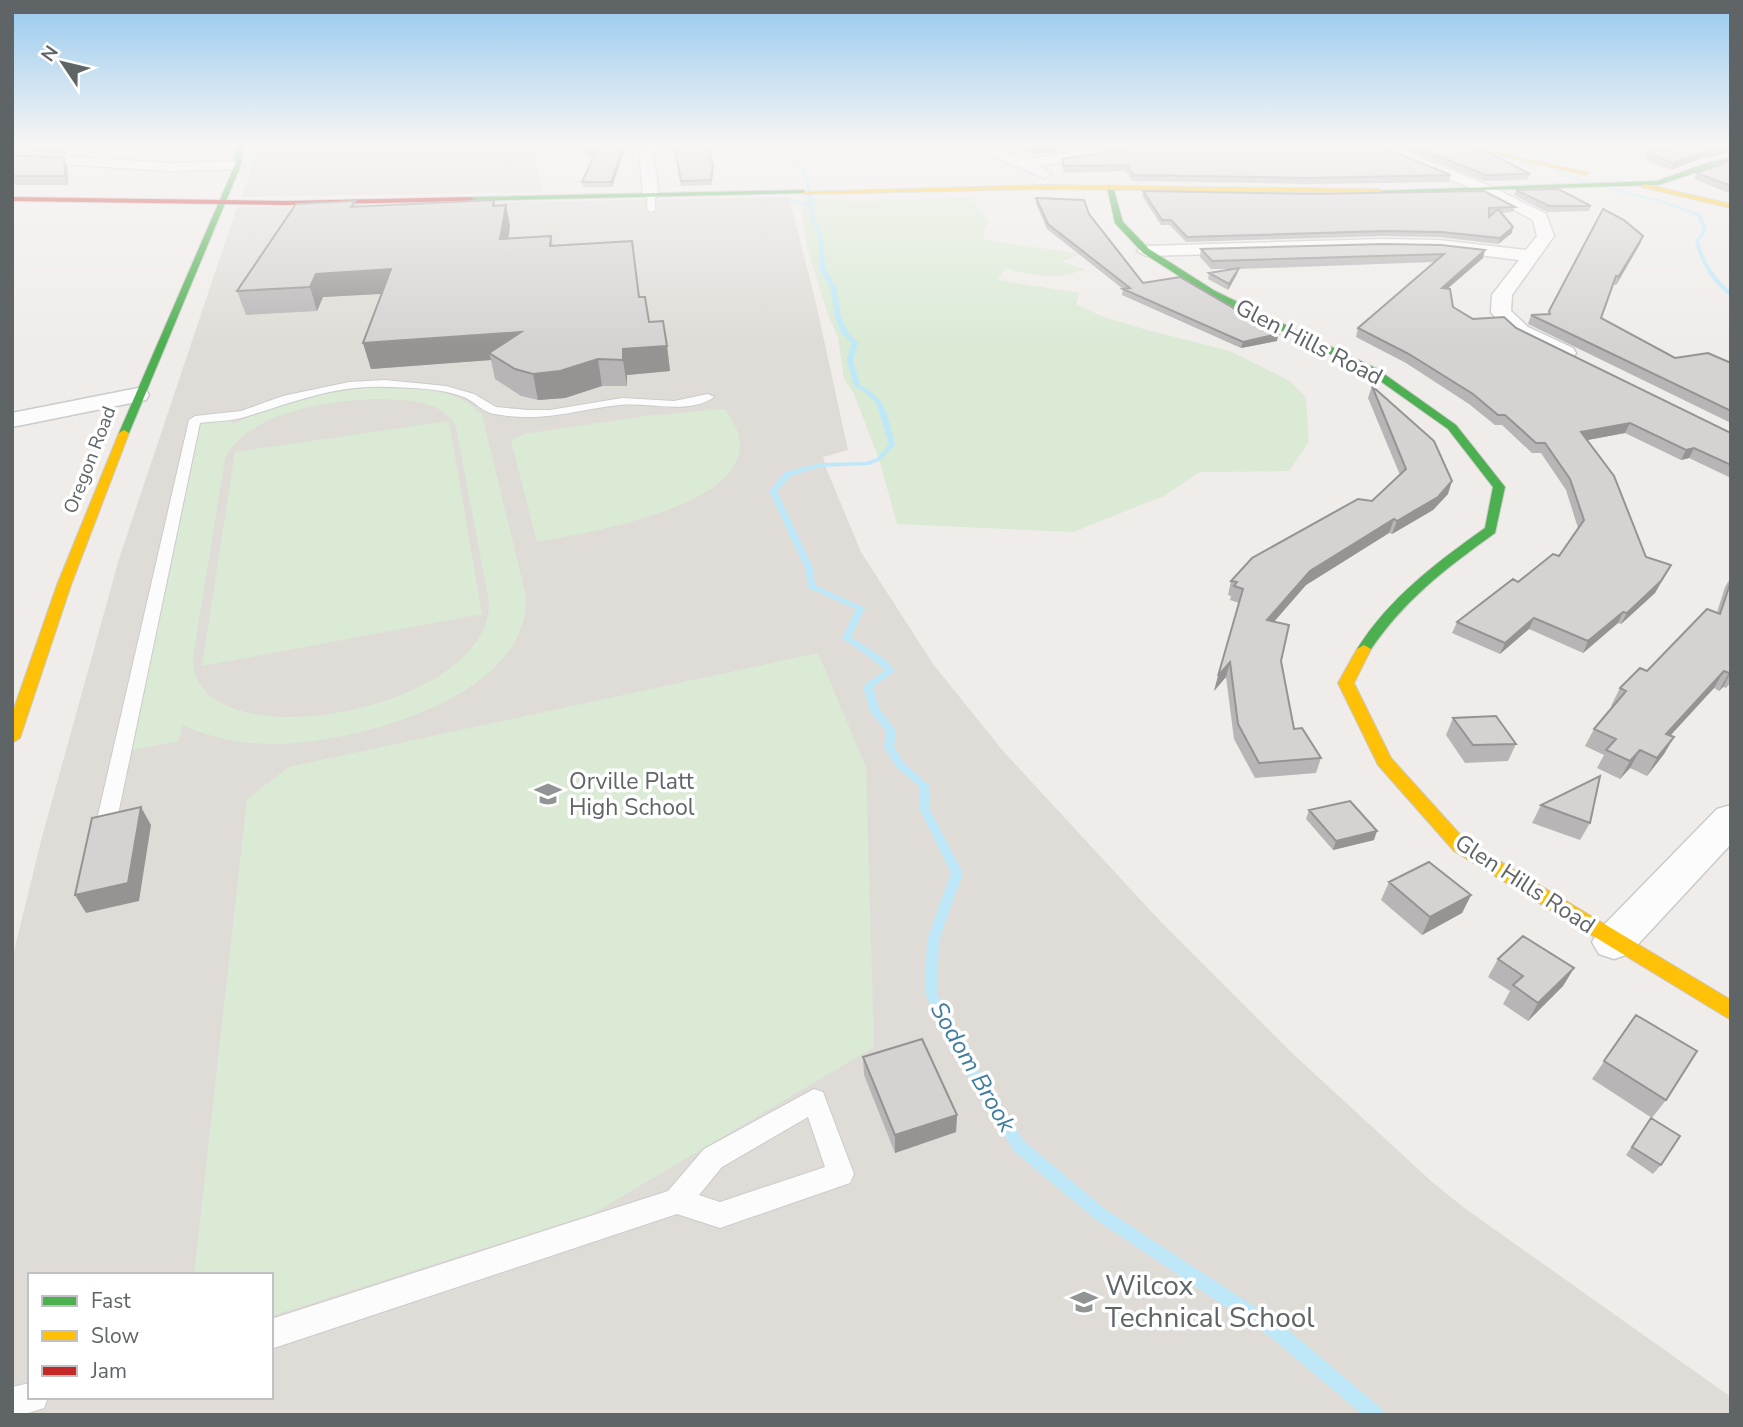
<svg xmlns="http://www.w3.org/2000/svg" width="1743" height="1427" viewBox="0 0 1743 1427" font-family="'Nunito Sans',sans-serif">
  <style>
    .education { fill: #dfdcd7; fill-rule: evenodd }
    .green { fill: #daead5; fill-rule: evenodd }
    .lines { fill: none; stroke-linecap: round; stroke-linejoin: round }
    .stream { fill: #bee8f8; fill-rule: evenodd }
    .lane-casing { stroke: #cbcbcb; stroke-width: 2 }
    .street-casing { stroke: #cbcbcb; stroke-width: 3 }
    .fast-casing { stroke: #c9c9c8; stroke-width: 2 }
    .slow-casing { stroke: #c9c9c8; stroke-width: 2 }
    .jam-casing { stroke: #c9c9c8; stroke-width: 2 }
    .lane { fill: #fdfcfc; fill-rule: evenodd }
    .street { fill: #fdfcfc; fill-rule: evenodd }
    .fast { fill: #4caf50; fill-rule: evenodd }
    .slow { fill: #ffc107; fill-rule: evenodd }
    .jam { fill: #c62828; fill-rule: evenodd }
    .wall { fill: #b7b5b5 }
    .shaded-wall { fill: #959493 }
    .building { fill: #d5d3d2; stroke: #959493; stroke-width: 2 }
    .labels { text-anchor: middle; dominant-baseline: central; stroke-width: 7; stroke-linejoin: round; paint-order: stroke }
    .far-street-label { font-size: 19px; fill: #5f6467; stroke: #fff }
    .street-label { font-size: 23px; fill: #5f6467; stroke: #fff }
    .poi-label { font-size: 23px; fill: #5f6467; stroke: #fff; text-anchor: start }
    .water-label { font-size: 24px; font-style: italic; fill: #3f7ca0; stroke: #fff }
    .near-poi-label { font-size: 28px; fill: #5f6467; stroke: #fff; text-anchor: start }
  </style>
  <rect width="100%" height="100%" fill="#efece9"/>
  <!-- education -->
  <path class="education" d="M255 146H533L542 192 242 197 255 154Z
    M789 197 815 299 848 450 823 457 826 468 861 552 933 664 1003 751 1160 921 1293 1054 1431 1181 1463 1207 1731 1397V1415H12V959L42 837 119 559 237 207ZM30 1275H271V1397H30Z"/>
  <!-- green -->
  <path class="green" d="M803 197 859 201 972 198 989 222 983 230 985 240 1081 254 1062 262 1085 269C1057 281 1033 276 1005 268L998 280 1079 293 1076 304 1101 316 1147 330 1230 351 1290 381 1306 398 1309 442 1289 471 1200 472 1164 496 1073 532 897 524 879 459 854 394 844 379 838 337 828 315 807 247 803 220Z
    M365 388C403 387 454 384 482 415L526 596C530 697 359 741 281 744 247 745 213 739 182 725L179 741 132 750 201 422 232 418V425C273 403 318 393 365 388ZM384 399C409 400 444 401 456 427L489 602C493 712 190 767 193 657L225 459C248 410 337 399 384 399Z
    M724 409C799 500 589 532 537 542L511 441 524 434 646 416Z
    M449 421 482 614 202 666 235 452Z
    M818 653 866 767 874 1047 594 1213 271 1316V1275H194L247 799 289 767Z"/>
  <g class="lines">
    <!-- stream -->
    <path class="stream" d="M789 146H793L790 150 802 158 800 162 808 177 813 197V214L822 235 826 270 836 286 841 317 848 333 858 343 853 360 860 385C888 399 887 417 895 444L881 460 869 465 819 467 791 476 777 491 813 568 815 585 865 608 851 637 884 659 895 671 873 687 880 710 896 731 894 747 904 763 929 785V808L963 873 939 940 937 993 967 1052 1024 1141 1105 1209 1281 1324 1382 1409 1384 1415H1363L1269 1336 1095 1219 1014 1151 957 1060 925 993 927 940 951 873 919 808V786L896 767 884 747 886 731 870 711 863 686 885 670 872 659 842 638 856 609 808 588 805 568 769 491 785 472 819 463 866 462 877 458 889 444 876 403 865 392 854 386 847 360 852 343 842 334 835 317 830 286 820 270 818 235 809 214V206L788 200 790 199 809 203 804 177 796 162 798 158 786 150Z
      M1540 146H1544L1536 152C1554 169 1572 177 1595 183V185C1570 182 1550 170 1532 152Z
      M1609 187 1668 202 1701 214 1707 230 1699 241C1704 262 1715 277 1731 292V297C1712 283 1700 263 1695 241L1703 230 1697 216 1664 204 1608 189Z"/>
    <!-- lane casing -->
    <g class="lane-casing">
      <path id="lane" d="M648 193 655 195V210L651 212 647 210Z
        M385 380 446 386 474 394 496 407 528 410H550L622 398 674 401 708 394 714 397C690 415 648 402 620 405 572 410 545 423 494 414 483 412 476 403 466 398 443 388 412 388 387 387 339 384 293 402 248 416 233 421 216 421 200 423L116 824 113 829H99L96 824 189 420 195 416 241 411 283 396 349 382Z
        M814 1089 823 1092 826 1100 854 1174 850 1183 720 1228 677 1214 271 1349V1319L668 1191 704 1149ZM808 1117 825 1167 720 1202 699 1195 722 1167Z
        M30 1383V1397H48L44 1408 22 1415H12V1387Z"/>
    </g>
    <!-- street casing -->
    <g class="street-casing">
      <path id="street" d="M639 146H652L659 195 656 198H646L643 195Z
        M969 146H987L1023 160 1117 146H1147L1140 150 1038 166 1051 174 1044 178Z
        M1371 146H1389L1490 186 1546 214 1554 236 1512 295 1511 311 1528 327 1573 348 1576 353 1573 358C1550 363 1504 330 1491 312L1492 295 1519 260 1439 250 1382 249 1146 256 1137 251 1146 246 1382 239 1439 240 1526 250 1537 236 1533 220 1480 192Z
        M12 153 170 163 238 161 245 165 238 169 170 171 12 161Z
        M138 388 146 390 149 395 146 400 12 427V413Z
        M1731 805V844L1629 954 1614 959 1599 954 1592 942 1599 930 1717 809Z"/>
    </g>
    <!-- fast casing -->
    <g class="fast-casing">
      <path id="fast" d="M236 146H242L241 165 129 433 120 435 119 433 235 165Z
        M1731 157V161L1658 185 1379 193 1376 191 1657 181 1707 163Z
        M1110 185 1113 187 1123 222 1149 249 1215 291 1377 369 1456 425 1505 487 1495 533C1445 569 1404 600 1369 652H1359L1357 649C1390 597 1436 563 1485 528L1493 487 1448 429 1369 373 1209 295 1143 253 1115 223 1107 187Z
        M804 190 806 193 470 201 466 199 470 197Z"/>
    </g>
    <!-- slow casing -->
    <g class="slow-casing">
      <path id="slow" d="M1459 146H1468L1589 173 1586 175Z
        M1644 184 1731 204V208L1642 187Z
        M1046 185 1379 189 1382 191 1379 193 1046 189 804 194 801 192Z
        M124 430 129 433 71 585 20 738 12 743V714L57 585 119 433Z
        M1364 645 1371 649 1354 683 1391 758 1466 841 1731 1000V1020L1454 851 1378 765 1338 683 1357 649Z"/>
    </g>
    <!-- jam casing -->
    <g class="jam-casing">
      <path id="jam" d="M12 197 285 201 470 197 474 199 470 201 285 205 12 201Z"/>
    </g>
    <!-- lane -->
    <use href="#lane" class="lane"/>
    <!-- street -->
    <use href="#street" class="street"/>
    <!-- fast -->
    <use href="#fast" class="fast"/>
    <!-- slow -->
    <use href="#slow" class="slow"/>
    <!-- jam -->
    <use href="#jam" class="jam"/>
  </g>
  <!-- wall -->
  <path class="wall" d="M12 146H66L67 154 12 150Z
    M626 146 612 187H583L582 182 593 157H587L586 152Z
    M673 146 713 165 712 185 681 186Z
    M1010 146H1099L1032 154Z
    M1395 146H1466L1530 174 1527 180 1484 181Z
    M1669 146H1731L1702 158 1671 170 1645 160 1648 153 1673 147Z
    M1141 147 1451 175 1449 182 1310 184 1132 181 1126 171 1063 173V159Z
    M12 155 64 158 67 167 68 185H15L12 184Z
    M1731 161V194L1694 179 1697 173Z
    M1516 190 1591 206 1589 211 1547 212 1514 195Z
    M1143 191 1515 207 1513 212 1501 213 1512 233 1498 244 1439 237 1382 236 1186 242 1170 225H1161L1142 196Z
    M1036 198 1089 214 1143 283 1278 334 1277 341 1241 348 1122 295 1123 289 1047 229 1036 204Z
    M494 200 495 205H506L510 226 508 238 551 236 553 246 639 297 649 322 667 346 670 371 627 375V386H602L565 398 538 400 521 396 495 379 491 360 371 369 363 343 382 294 323 297 317 311 246 315 237 291 355 201 356 207Z
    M1384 244 1483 258 1448 288 1453 307 1473 319 1516 328 1731 433V478L1689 458 1681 460 1625 433 1587 440 1646 557 1671 565 1655 593 1621 624 1618 623 1583 653 1529 629 1500 654 1452 633 1457 622 1559 556 1578 528 1566 490 1541 453H1532L1502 425H1495L1469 404 1406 363 1356 337 1358 328 1434 262 1239 269 1237 274 1228 290 1208 279 1209 273 1238 269H1211L1200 257 1201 249Z
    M1640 244 1616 285 1613 284 1601 318 1675 358 1731 363V423L1528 324 1531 315 1548 314 1549 311Z
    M1372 386 1448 494 1433 510 1392 534 1389 533 1306 585 1274 622 1294 729 1321 758 1316 773 1255 778 1234 739 1226 677 1214 691 1239 603 1230 600 1231 596 1228 595 1231 581 1372 501 1400 475 1368 398Z
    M1731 577V682L1726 688 1723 687 1719 691 1714 688 1671 735 1674 737 1664 754 1647 776 1630 768 1620 779 1597 768 1604 755 1585 746 1594 729 1613 706H1611L1620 688 1647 671 1717 612 1725 587Z
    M1453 718 1516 744 1508 761 1465 763 1446 735Z
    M1541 805 1590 823 1580 840 1532 823Z
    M1309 810 1374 840 1333 850 1306 819Z
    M1389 882 1471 895 1462 913 1422 935 1381 900Z
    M1498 959 1574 968 1563 986 1528 1021 1503 1004 1510 991 1488 977Z
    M1636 1015 1666 1100 1652 1118 1592 1079Z
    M863 1057 957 1115 956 1132 895 1153 864 1075Z
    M1651 1118 1661 1165 1653 1174 1626 1155Z"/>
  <!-- shaded-wall -->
  <path class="shaded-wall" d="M623 146H626L612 187 611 182Z
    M1050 146H1099L1032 154V148Z
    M1731 147V152L1702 158 1671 170 1673 163 1705 152Z
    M64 158 67 167 68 185 65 176Z
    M506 205 510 226 505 261 500 239Z
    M1513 227 1512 233 1498 244 1500 238Z
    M1643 236 1640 244 1616 285 1619 276Z
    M1485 250 1483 258 1439 296 1442 288Z
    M1239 268 1237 274 1228 290 1229 284Z
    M391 269 397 293 323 297 317 311 310 287 316 274Z
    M521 332 489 353 491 360 371 369 363 343Z
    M1278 334 1277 341 1241 348 1243 342Z
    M667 346 670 371 627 375V386L623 360V349Z
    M598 359 602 386 565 398 538 400 533 374Z
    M1630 423 1625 433 1577 442 1581 432Z
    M1694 448 1689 458 1681 460 1686 450Z
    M1452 481 1448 494 1433 510 1392 534 1397 521Z
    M1394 519 1389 533 1306 585 1263 634 1267 620 1310 571Z
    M1671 565 1655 593 1621 624 1627 613Z
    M1623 612 1618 623 1583 653 1588 641Z
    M1534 618 1529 629 1500 654 1505 643Z
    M1230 662 1226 677 1214 691 1218 676Z
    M1724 671 1714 688 1656 751 1666 734Z
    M1731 672 1723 687 1719 691 1729 673Z
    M1674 737 1664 754 1647 776 1657 758Z
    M1640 750 1630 768 1620 779 1630 761Z
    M141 807 151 825 139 901 86 913 75 895Z
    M1377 831 1374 840 1333 850 1336 841Z
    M1471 895 1462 913 1422 935 1430 917Z
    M1574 968 1563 986 1528 1021 1538 1003Z
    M957 1115 956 1132 895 1153V1135Z"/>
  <!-- building -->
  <path class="building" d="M587 146H623L611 182H582L596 152H586Z
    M674 146H708L713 165 711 180 681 181Z
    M1026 146H1050L1032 148Z
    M1143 146H1379L1451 175 1311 178 1133 175 1127 165 1063 166V159Z
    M1412 146H1466L1485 151 1530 174 1486 175Z
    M1678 146H1731V147L1705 152 1673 163 1648 153Z
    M12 155 64 158 65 176H12Z
    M1731 161V186L1697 173Z
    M1558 189 1591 206H1549L1516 190Z
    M1143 191 1311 194 1484 191 1515 207 1489 208V217L1498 209 1513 227 1500 238 1441 232 1384 231 1187 237 1171 220H1162Z
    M1036 198 1084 200 1089 214 1143 283 1180 277 1278 334 1243 342 1123 289 1130 288 1048 224Z
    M494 200 493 206 506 205 500 239 551 236 550 246 632 241 639 297H645L649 322 663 321 667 346 623 349V360L598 359 560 371 533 374 515 369 489 353 521 332 363 343 391 269 316 274 310 287 237 291 296 204 355 201 351 207Z
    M1603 209 1624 220 1643 236 1619 276H1616L1601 318 1675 358 1708 353 1731 363V411L1531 315 1550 314 1549 311Z
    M1384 244 1441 245 1485 250 1442 288 1450 289 1453 307 1473 319 1504 317 1516 328 1731 433V465L1694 448 1686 450 1630 423 1581 432 1614 476 1646 557 1671 565 1661 581 1627 613 1623 612 1588 641 1534 618 1505 643 1457 622 1513 579 1518 582 1553 554 1559 556 1584 520 1570 479 1545 443H1536L1505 415H1498L1473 394 1409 354 1358 328 1444 254 1212 261 1201 249Z
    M1239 268 1229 284 1209 273Z
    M1372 386 1434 441 1452 481 1438 497 1397 521 1394 519 1310 571 1267 620 1289 625 1281 661 1294 729 1302 728 1321 758 1259 763 1238 724 1230 662 1218 676 1243 589 1234 586 1237 582 1231 581 1252 558 1358 499 1372 501 1406 469Z
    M1731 581V672L1729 673 1724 671 1666 734 1674 737 1657 758 1640 750 1630 761 1606 750 1616 739 1594 729 1626 691 1620 688 1640 668 1647 671 1707 609 1720 614Z
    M1496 716 1516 744 1473 745 1453 718Z
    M1600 776 1590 823 1541 805Z
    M1350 801 1377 831 1336 841 1309 810Z
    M141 807 128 883 75 895 92 818Z
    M1429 862 1471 895 1430 917 1389 882Z
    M1523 936 1574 968 1538 1003 1513 985 1523 976 1498 959Z
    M1636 1015 1697 1051 1666 1100 1604 1061Z
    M922 1039 957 1115 895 1135 863 1057Z
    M1651 1118 1680 1136 1661 1165 1632 1147Z"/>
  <!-- sky -->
  <linearGradient id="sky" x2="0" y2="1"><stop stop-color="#97c9ee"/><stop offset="0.42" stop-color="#f8f6f5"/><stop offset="1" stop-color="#f8f6f5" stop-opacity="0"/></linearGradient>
  <rect width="1743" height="345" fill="url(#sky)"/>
  <!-- icons -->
  <defs>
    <g id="school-bare" transform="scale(2.1)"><path d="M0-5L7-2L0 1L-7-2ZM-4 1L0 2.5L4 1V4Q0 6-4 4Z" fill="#919494" stroke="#fff" stroke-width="2.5" paint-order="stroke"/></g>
  </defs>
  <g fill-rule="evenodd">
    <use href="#school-bare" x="548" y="794"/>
    <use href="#school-bare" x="1084" y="1302"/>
  </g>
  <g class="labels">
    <!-- far-street labels -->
    <g class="far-street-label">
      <text transform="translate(90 460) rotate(-69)">Oregon Road</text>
    </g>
    <!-- street labels -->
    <g class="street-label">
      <text transform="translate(1309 342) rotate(27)">Glen Hills Road</text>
      <text transform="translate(1525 884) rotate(33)">Glen Hills Road</text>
    </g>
    <!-- poi labels -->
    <g class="poi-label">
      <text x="569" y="781">Orville Platt<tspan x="569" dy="26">High School</tspan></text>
    </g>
    <!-- water labels -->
    <g class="water-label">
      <text transform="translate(973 1067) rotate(60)">Sodom Brook</text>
    </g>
    <!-- near-poi labels -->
    <g class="near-poi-label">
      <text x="1105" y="1286">Wilcox<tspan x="1105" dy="32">Technical School</tspan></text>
    </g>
  </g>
  <!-- border -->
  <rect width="1743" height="1427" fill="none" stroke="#5f6467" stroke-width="28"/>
  <!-- legend -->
  <rect x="28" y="1273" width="245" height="126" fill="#ffffff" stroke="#bfc1c2" stroke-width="2"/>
  <rect x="42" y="1296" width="35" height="10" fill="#4caf50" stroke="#bfc1c2" stroke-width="2"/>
  <text x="91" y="1308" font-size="21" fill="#5f6467">Fast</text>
  <rect x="42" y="1331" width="35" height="10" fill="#ffc107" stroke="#bfc1c2" stroke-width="2"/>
  <text x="91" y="1343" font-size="21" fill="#5f6467">Slow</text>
  <rect x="42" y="1366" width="35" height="10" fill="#c62828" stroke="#bfc1c2" stroke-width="2"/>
  <text x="91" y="1378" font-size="21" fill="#5f6467">Jam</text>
  <!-- north arrow -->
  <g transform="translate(63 63) rotate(305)" stroke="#ffffff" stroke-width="5" paint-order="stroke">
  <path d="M0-5L12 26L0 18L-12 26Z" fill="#5f6467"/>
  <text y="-10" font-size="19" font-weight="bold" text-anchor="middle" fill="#5f6467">N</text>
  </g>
</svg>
